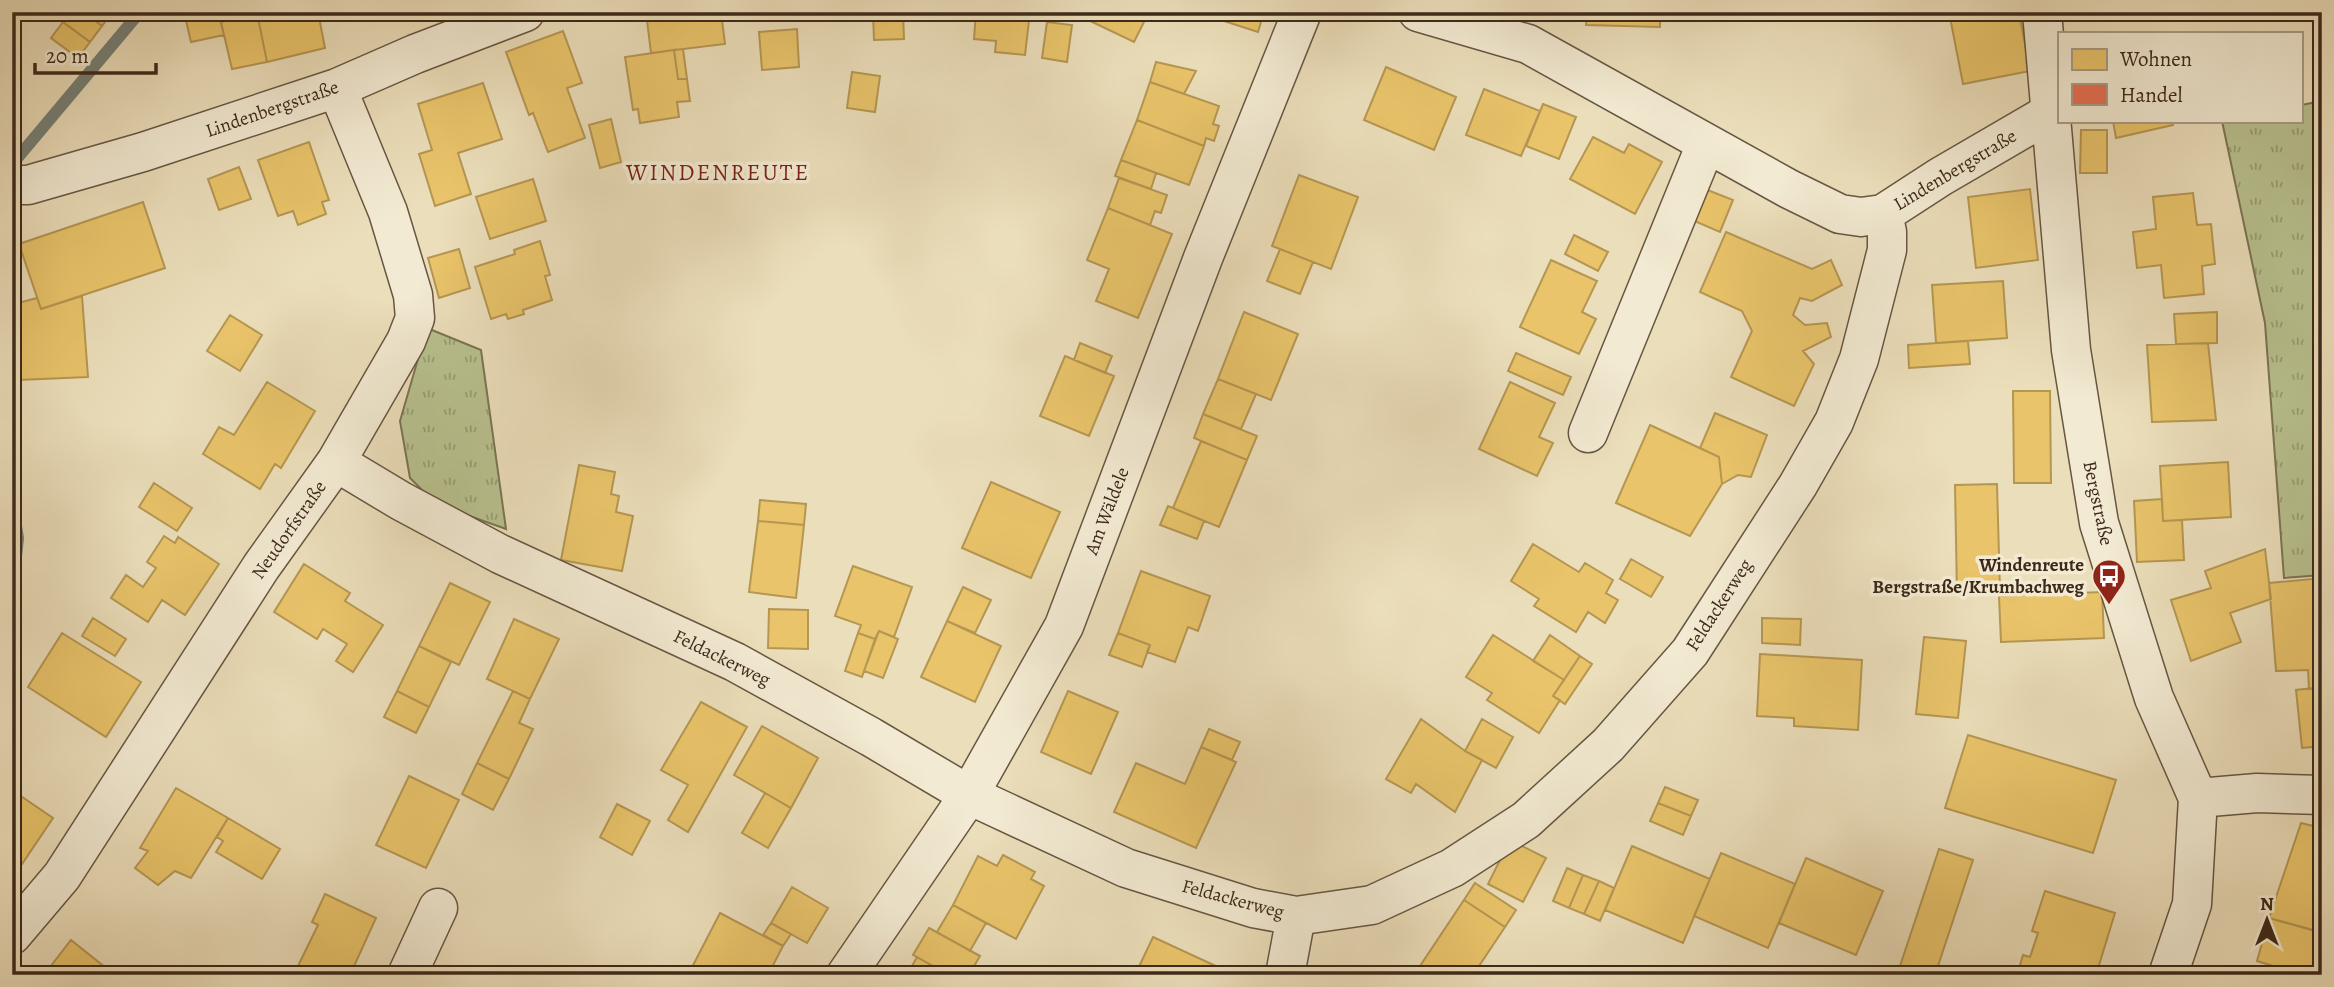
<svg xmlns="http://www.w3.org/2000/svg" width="2334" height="987" viewBox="0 0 2334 987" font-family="Alegreya,serif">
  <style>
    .grass { fill: url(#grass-tufts); stroke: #7a7554; stroke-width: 2 }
    .homes { fill: #e9c46a; stroke: #b59652; stroke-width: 2 }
    .shops { fill: #e76f51; stroke: #b45a40; stroke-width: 2 }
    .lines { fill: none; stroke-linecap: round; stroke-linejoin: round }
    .stream { stroke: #758178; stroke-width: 12 }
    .minor-casing { stroke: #685642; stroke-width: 41 }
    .minor { stroke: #f2ead2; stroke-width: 38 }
    .labels { text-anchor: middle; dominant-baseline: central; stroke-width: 7; stroke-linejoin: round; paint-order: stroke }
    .street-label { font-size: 19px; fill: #3d291a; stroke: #f2ead2 }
    .poi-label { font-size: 19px; font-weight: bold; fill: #3d291a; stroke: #f2ead2; text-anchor: end }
    .quarter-label { font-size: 23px; letter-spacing: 2px; fill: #7a1f14; stroke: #f2ead2 }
  </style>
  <defs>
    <pattern id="grass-tufts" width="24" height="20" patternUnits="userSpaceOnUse" patternTransform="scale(1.75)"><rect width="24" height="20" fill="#b8c18f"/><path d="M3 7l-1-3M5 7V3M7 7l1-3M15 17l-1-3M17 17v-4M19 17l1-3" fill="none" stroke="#979d74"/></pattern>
  </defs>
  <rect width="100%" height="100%" fill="#ebdeba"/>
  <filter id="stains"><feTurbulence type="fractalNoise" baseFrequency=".00286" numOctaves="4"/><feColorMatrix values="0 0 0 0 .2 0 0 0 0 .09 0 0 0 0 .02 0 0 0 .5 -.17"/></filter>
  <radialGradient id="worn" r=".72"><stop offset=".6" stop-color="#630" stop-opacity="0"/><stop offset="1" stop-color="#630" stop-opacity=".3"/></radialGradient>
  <!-- grass -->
  <path class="grass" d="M2322 101V575L2284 578 2265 323 2222 121H2301V105Z
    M427 328 481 350 506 529 436 504 410 478 400 421Z"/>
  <!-- homes -->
  <path class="homes" d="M64 12H84L102 26 90 42 59 19Z
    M84 12H112L102 26Z
    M184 12H218L224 35 191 42Z
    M218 12H260L221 22Z
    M318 12 325 48 267 62 257 13Z
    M646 12H721L725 44 651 53Z
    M873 12H903L904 39 874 40Z
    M976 12H1030L1025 55 995 52 996 41 974 39Z
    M1090 12H1149L1134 42 1086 19Z
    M1196 12H1264L1258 32Z
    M1587 12H1660V27L1586 25Z
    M1702 12H1732L1731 19 1702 18Z
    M1949 12H2019L2030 71 1963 84Z
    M257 13 267 62 232 69 221 22Z
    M63 22 90 42 78 58 51 38Z
    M1047 22 1072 25 1067 62 1042 58Z
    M797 29 799 67 762 70 759 32Z
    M563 31 582 83 567 88 585 138 548 152 533 113 529 115 506 52Z
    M683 49 687 79H678L674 50Z
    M674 50 678 79H687L690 101 677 102 679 117 640 123 638 109 633 110 625 57Z
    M1156 62 1196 71 1184 94 1150 82Z
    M1386 67 1456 97 1434 150 1364 120Z
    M852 72 880 76 875 112 847 108Z
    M1150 82 1219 106 1213 124 1219 126 1214 141 1206 138 1204 146 1137 120Z
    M483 83 502 139 458 153 471 194 435 206 419 154 432 150 418 104Z
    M1484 89 1540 111 1521 156 1466 135Z
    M1543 104 1576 117 1559 159 1526 146Z
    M611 119 621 162 600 168 589 125Z
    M1137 120 1204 146 1189 185 1121 160Z
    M2113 121H2172L2173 125 2116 138Z
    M2081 130H2107V173H2080Z
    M1593 137 1624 153 1629 144 1662 162 1635 214 1570 179Z
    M309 142 329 200 322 202 326 214 298 225 293 211 278 216 258 160Z
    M1121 160 1156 173 1151 189 1115 176Z
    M239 167 251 199 219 210 208 179Z
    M1299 175 1358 197 1331 269 1272 246Z
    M1119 178 1167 195 1161 213 1155 211 1150 225 1108 208Z
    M533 179 546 221 490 239 476 197Z
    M1705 189 1733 200 1720 232 1692 220Z
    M2030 189 2038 260 1976 268 1968 197Z
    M2193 193 2197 225 2211 224 2215 264 2202 266 2204 294 2164 298 2161 265 2137 268 2133 232 2156 229 2153 197Z
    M143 202 165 268 41 309 19 244Z
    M1108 208 1172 234 1138 318 1096 301 1109 269 1087 260Z
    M1726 232 1812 269 1831 260 1842 285 1812 301 1800 298 1793 315 1805 325 1827 323 1831 337 1803 351 1814 364 1794 406 1731 377 1752 331 1742 311 1700 292Z
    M1574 235 1608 252 1598 271 1565 254Z
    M540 241 550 275 545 276 552 300 523 310 524 314 508 319 506 314 491 319 475 267 515 254 514 250Z
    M459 249 470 288 439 298 428 258Z
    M1280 249 1313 262 1300 294 1267 281Z
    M1551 260 1597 281 1582 312 1596 319 1579 354 1520 327Z
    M2003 281 2007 338 1936 343 1932 285Z
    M82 296 88 377 18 380 14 304 37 298 41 309Z
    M1244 312 1298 334 1271 400 1218 379Z
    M2217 312V343L2176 344 2174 314Z
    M230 315 262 335 240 371 207 351Z
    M1968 341 1970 364 1909 368 1908 345Z
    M1080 343 1112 356 1105 373 1074 360Z
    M2208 343 2216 420 2152 422 2147 345Z
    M1516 353 1571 377 1563 395 1508 371Z
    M1065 356 1114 376 1089 436 1040 416Z
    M1218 379 1256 394 1241 429 1203 414Z
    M267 382 315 411 281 468 275 464 260 489 203 454 219 427 234 435Z
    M1510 382 1555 403 1539 437 1553 443 1537 476 1479 449Z
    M2013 391H2050L2051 483H2014Z
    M1715 413 1767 435 1751 477 1738 475 1722 484 1719 457 1700 448Z
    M1203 414 1257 436 1247 460 1194 438Z
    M1650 425 1719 457 1722 484 1690 536 1616 503Z
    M1201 441 1247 460 1219 527 1173 508Z
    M2228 462 2231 517 2163 521 2160 466Z
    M579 465 615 472 611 494 619 496 616 512 633 516 622 571 561 560Z
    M991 482 1060 512 1031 578 962 548Z
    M154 483 192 508 177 531 139 507Z
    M1997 484 2000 592 1957 593 1955 485Z
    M2162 499 2163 521 2182 520 2184 560 2137 562 2134 501Z
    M760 500 806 504 804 525 758 521Z
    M1168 506 1204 521 1197 539 1160 525Z
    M758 521 804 525 796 598 749 592Z
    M164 536 175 543 178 537 219 564 185 615 162 600 148 622 111 598 126 575 143 587 156 568 147 562Z
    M1533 544 1579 572 1585 563 1613 580 1606 593 1618 600 1605 623 1588 612 1576 632 1534 606 1539 599 1511 581Z
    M2265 549 2271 599 2230 613 2241 642 2191 661 2171 600 2211 588 2205 571Z
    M1631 559 1663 577 1651 597 1620 579Z
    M304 564 350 593 345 601 383 625 353 672 336 661 347 644 323 629 317 639 274 612Z
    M853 566 912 587 894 637 879 631 875 639 858 633 861 625 835 616Z
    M1141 571 1210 596 1198 631 1188 627 1175 662 1147 652 1150 645 1118 633Z
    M2322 578V687L2309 689 2308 670 2276 671 2269 583Z
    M450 583 490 602 459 665 419 646Z
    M963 587 991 600 975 633 947 621Z
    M2102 592 2104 638 2001 642 1999 596Z
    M769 609 808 610V649L768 648Z
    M93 618 126 639 115 656 82 636Z
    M1762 618 1801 619 1800 645 1762 643Z
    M514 619 559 639 530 699 487 679Z
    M947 621 1001 646 975 702 921 677Z
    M879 631 898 639 883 678 864 671Z
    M62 633 141 682 106 737 28 687Z
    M858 633 875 639 862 677 845 671Z
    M1118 633 1150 645 1142 667 1109 655Z
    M1493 635 1564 680 1553 696 1560 700 1539 733 1487 700 1492 693 1466 677Z
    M1550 635 1580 656 1564 680 1533 661Z
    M1924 637 1966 641 1958 718 1916 714Z
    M419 646 451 662 429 707 397 691Z
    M1760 654 1862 660 1858 730 1794 726V718L1757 716Z
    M1580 656 1592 664 1565 704 1553 696Z
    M2322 687V746L2302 748 2296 690Z
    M397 691 429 707 416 733 384 717Z
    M513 691 530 699 519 723 533 729 509 779 477 763Z
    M1068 691 1118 712 1091 774 1041 752Z
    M701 702 747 727 688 832 668 820 688 785 661 770Z
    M1421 719 1465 751 1482 760 1455 812 1416 784 1411 793 1386 779Z
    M1482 719 1513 737 1496 768 1465 751Z
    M762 726 818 758 791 808 734 775Z
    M1209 729 1240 742 1232 760 1201 747Z
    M1968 735 2116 780 2093 853 1945 808Z
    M1201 747 1236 762 1196 848 1114 812 1136 763 1185 784Z
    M477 763 509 779 493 810 462 794Z
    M409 776 459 800 426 868 376 845Z
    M1665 787 1698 800 1691 816 1658 803Z
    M176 788 228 818 191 878 175 871 158 885 135 868 148 851 140 848Z
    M12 790 53 818 16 873 12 870Z
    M765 793 791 808 768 848 742 833Z
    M1658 803 1691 816 1683 835 1650 821Z
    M617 804 650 821 632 855 600 837Z
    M228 818 280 849 262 879 216 852 223 841 217 837Z
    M2301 823 2322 828V919L2317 931 2269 918Z
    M1510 840 1546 858 1523 902 1488 884Z
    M1632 846 1710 879 1683 943 1605 910Z
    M1939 849 1973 860 1935 975H1897Z
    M1721 853 1795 884 1768 948 1694 916Z
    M1003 855 1035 872 1031 879 1044 886 1016 939 953 905 978 856 997 866Z
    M1806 858 1883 891 1856 955 1779 923Z
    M1567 868 1583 875 1569 908 1553 901Z
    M1583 875 1599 881 1584 914 1569 908Z
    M1599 881 1614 888 1600 921 1584 914Z
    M1475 883 1516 910 1505 927 1464 900Z
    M792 887 828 908 807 943 771 923Z
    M2045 891 2115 913 2096 975H2017L2023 955 2030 957 2038 933 2032 931Z
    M325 894 376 918 350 975H317L298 966 318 925 312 922Z
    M1464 900 1505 927 1473 975H1433L1420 966Z
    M953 905 986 923 970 951 937 932Z
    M720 913 783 946 768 975H688Z
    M2269 918 2322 933V975H2302L2257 961Z
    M771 923 791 934 783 946 763 935Z
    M929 928 980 956 969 975H949L913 955Z
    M1153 937 1231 973 1230 975H1135Z
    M71 940 111 972 109 975H44Z
    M917 957 949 975H907Z"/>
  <!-- shops -->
  <path class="shops" d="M364 12H406L366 21Z"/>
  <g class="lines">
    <!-- stream -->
    <path class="stream" d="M14 162 140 12
      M12 503 18 538 12 593"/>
    <!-- minor casing -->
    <g class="minor-casing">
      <path id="minor" d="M1418 12 1528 44 1789 189 1840 214 1861 217 1883 214 1940 177 2050 113
        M2042 12 2071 350 2099 523 2154 698 2198 798 2192 904 2168 975
        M12 185H28L143 152 337 88 415 54 525 12
        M1588 433 1706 144
        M336 462 401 501 500 554 735 662 871 737 969 795 1126 868 1253 908 1296 916 1372 905 1452 868 1526 820 1608 745 1690 652 1798 485 1834 422 1859 359 1887 250V232L1883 214
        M2198 798 2257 793 2322 795
        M12 935 62 876 261 567 336 462 406 341 415 318 413 295 388 212 337 88
        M407 975 438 908
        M846 975 969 795 1064 626 1203 258 1302 12
        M1285 975 1296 916"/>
    </g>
    <!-- minor -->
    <use href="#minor" class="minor"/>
  </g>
  <!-- icons -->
  <defs>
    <g id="bus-pin" transform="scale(1.75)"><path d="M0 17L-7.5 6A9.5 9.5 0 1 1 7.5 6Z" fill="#8f2418" stroke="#f2ead2"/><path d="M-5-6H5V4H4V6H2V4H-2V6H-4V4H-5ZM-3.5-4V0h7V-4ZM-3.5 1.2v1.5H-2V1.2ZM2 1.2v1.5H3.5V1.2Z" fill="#fff"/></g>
  </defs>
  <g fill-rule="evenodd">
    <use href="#bus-pin" x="2109" y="576"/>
  </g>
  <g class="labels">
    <!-- street labels -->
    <g class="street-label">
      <text transform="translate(272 109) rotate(-19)">Lindenbergstraße</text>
      <text transform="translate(1955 170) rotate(-31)">Lindenbergstraße</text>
      <text transform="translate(2098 503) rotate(78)">Bergstraße</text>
      <text transform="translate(1107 511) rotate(-69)">Am Wäldele</text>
      <text transform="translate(289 530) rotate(-55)">Neudorfstraße</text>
      <text transform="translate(1719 605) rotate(-57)">Feldackerweg</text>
      <text transform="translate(722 658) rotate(26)">Feldackerweg</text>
      <text transform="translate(1233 899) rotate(15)">Feldackerweg</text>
    </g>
    <!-- poi labels -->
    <g class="poi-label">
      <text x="2084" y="565">Windenreute<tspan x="2084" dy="22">Bergstraße/Krumbachweg</tspan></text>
    </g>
    <!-- quarter labels -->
    <g class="quarter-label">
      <text x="718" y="172">WINDENREUTE</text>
    </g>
  </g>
  <!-- margin -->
  <rect width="2334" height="987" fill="none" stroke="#ebdeba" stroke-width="42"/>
  <rect x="14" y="14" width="2306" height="959" fill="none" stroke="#3d291a" stroke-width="3.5"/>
  <rect x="21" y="21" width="2292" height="945" fill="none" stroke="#3d291a" stroke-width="2"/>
  <!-- legend -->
  <rect x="2058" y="32" width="245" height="91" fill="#f2ead2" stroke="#aa9d88" stroke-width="2"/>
  <rect x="2072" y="49" width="35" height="21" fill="#e9c46a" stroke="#aa9d88" stroke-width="2"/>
  <text x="2120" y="66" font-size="21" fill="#3d291a">Wohnen</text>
  <rect x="2072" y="84" width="35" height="21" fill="#e76f51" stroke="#aa9d88" stroke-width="2"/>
  <text x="2120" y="102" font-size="21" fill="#3d291a">Handel</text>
  <!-- north arrow -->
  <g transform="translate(2267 920)" stroke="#f2ead2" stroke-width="5" paint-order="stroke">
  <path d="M0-5L12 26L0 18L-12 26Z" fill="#3d291a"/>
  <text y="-10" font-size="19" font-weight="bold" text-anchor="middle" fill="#3d291a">N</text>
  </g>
  <!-- scale -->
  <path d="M35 63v10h121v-10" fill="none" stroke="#3d291a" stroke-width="3.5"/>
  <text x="46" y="63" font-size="21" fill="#3d291a" stroke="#f2ead2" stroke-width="5" paint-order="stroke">20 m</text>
  <rect width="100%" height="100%" filter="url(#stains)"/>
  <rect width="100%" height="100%" fill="url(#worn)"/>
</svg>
